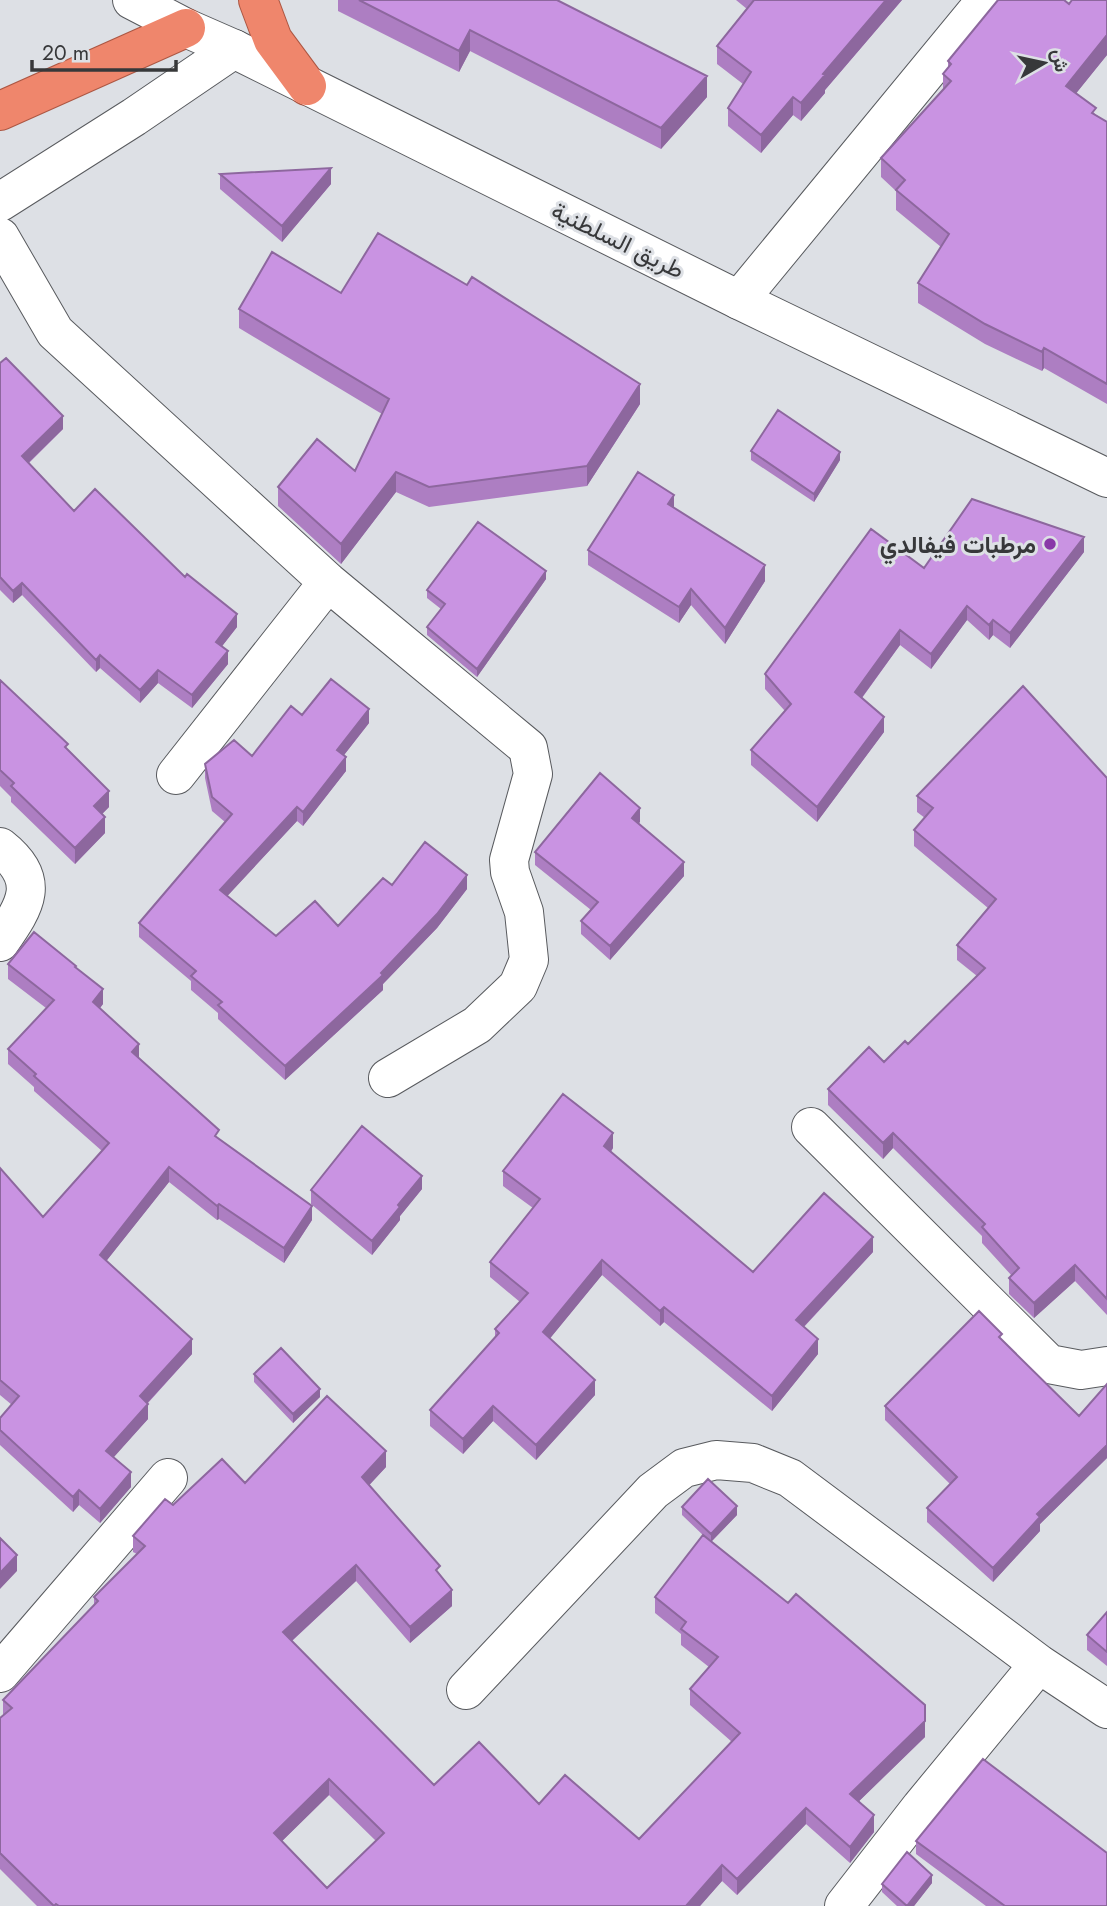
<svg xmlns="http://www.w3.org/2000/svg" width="1107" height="1906" viewBox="0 0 1107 1906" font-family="Jost,Vazirmatn,sans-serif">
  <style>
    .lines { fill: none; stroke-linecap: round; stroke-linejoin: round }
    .minor-casing { stroke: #585a5e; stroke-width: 40 }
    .secondary-casing { stroke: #585a5e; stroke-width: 40 }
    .trunk-casing { stroke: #ac5743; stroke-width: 40 }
    .minor { stroke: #fff; stroke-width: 38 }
    .secondary { stroke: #fff; stroke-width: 38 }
    .trunk { stroke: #ef866c; stroke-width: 38 }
    .wall { fill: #ad7ec2; fill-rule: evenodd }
    .shaded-wall { fill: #8d679e }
    .building { fill: #c993e2; stroke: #8d679e; stroke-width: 2; fill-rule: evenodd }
    .poi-dot { fill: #8938a8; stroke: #dde0e5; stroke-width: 2.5 }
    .labels { text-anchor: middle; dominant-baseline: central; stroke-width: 6; stroke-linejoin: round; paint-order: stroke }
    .street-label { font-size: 24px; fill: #37383a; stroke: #dde0e5 }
    .poi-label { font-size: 24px; font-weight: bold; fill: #37383a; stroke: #dde0e5; text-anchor: end }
  </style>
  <rect width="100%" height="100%" fill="#dde0e5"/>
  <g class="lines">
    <!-- minor casing -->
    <g class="minor-casing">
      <path id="minor" d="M0 202 134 117 234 49
        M0 237 55 332 328 582 528 748 533 774 509 860 510 872 524 912 529 960 518 986 477 1025 388 1078
        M739 300 986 0
        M176 775 328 582
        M0 847C42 880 26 905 0 942
        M811 1127 1049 1364 1081 1370 1107 1366
        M0 1673 168 1478
        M466 1690 653 1491 684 1468 716 1460 753 1463 790 1478 1039 1664 1107 1709
        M844 1906 921 1807 1039 1664"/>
    </g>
    <!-- secondary casing -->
    <g class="secondary-casing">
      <path id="secondary" d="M132 0 186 28 234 49 739 300 1107 478"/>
    </g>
    <!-- trunk casing -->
    <g class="trunk-casing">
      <path id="trunk" d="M258 0 273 40 307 86
        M0 111 186 28"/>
    </g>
    <!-- minor -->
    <use href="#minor" class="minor"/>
    <!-- secondary -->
    <use href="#secondary" class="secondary"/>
    <!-- trunk -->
    <use href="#trunk" class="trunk"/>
  </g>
  <!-- wall -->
  <path class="wall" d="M338 0H557L707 97 661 149 470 51 459 72 338 11Z
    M736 0H902L825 90V93L801 121 793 115 761 153 728 126V108L743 84 717 64V46L747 9Z
    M1107 55 1076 93 1096 115 1107 122V404L1044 368 1042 371 985 344 918 303V283L941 247 896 210V191L881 177V158L943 89V74L948 69V61Z
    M220 174 331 184 282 242 220 189Z
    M341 293 640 404 587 486 429 507 396 492 341 564 278 506V487L355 471 382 414 239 328V309Z
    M0 363 63 429 29 463 74 511 185 577 237 627 222 646 228 664 192 708 158 683 140 703 100 668 96 672 22 595 13 603 0 590Z
    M751 451 840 460 814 502 751 460Z
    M674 507 765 581 725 644 691 605 679 623 588 565V550Z
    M1084 552 1010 648 993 635 989 640 967 620 931 669 900 645 862 698 884 732 817 822 751 765V750L785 711 765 689V674L924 568Z
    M546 579 477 677 427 635V627L441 609 427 598V590Z
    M0 680 68 750 109 807 102 814 105 833 75 864 11 802V797L0 786Z
    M302 715 369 723 344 755 346 771 303 826 297 821 227 896 276 936 338 926 392 885 467 889 437 928 383 984V990L285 1080 218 1019V1013L191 990V981L139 937V923L225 822 212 811 205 778V764L252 756Z
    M1107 778V1315L1075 1281 1034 1318 1009 1294V1278L1012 1276 982 1243V1236L893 1148 883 1159 828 1105V1089L884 1062 908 1044 977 976 957 960V945L988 908 914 846V830L925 818 917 812V796Z
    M640 822 638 823 684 876 610 960 581 934V921L591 910 535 865V852Z
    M8 964 76 968 103 1004 100 1008 139 1058 219 1139 312 1220 284 1263 219 1219 217 1220 169 1182 106 1261 192 1354 148 1403V1419L113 1457 131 1487 100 1523 79 1505 73 1512 0 1445V1418L12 1405 0 1395V1168L43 1217 102 1151 34 1091V1087L8 1064V1049L46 1008 8 979Z
    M613 1148 611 1152 753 1272 873 1252 804 1327 818 1354 772 1411 664 1322 660 1326 602 1275 550 1338 595 1395 536 1460 493 1421 463 1454 430 1426V1410L495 1338V1329L520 1302 490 1277V1262L533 1208 503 1186V1171Z
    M422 1189 400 1216V1220L372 1255 311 1204V1190Z
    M1002 1340 1079 1416 1107 1384V1458L1040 1524V1531L993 1582 927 1522V1508L950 1484 885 1420V1406Z
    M254 1374 320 1397 293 1423 254 1382Z
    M386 1467 369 1485 440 1574 452 1606 410 1643 356 1581 292 1641 434 1785 539 1804 639 1839 732 1742 690 1705V1689L709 1667 681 1645V1634L655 1613V1597L706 1538 682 1515V1507L737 1515 711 1542 925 1737 859 1801 874 1832 850 1863 806 1824 737 1895 722 1881 700 1906H37L0 1869V1718L3 1715V1700L94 1606V1597L137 1554 133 1552V1536L173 1505 245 1483ZM329 1795 376 1841 327 1888 282 1841Z
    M1107 1612V1666L1087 1650V1635Z
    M916 1841 1107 1906H986L916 1854Z
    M932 1883 914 1906H897L882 1892V1884Z"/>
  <!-- shaded-wall -->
  <path class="shaded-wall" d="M886 0H902L825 90V93L801 121V103L823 74Z
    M470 30V51L459 72V51Z
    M1107 35V55L1066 106V86Z
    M707 76V97L661 149V128Z
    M793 97V115L761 153V135Z
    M331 168V184L282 242V226Z
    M1044 348V368L1042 371V352Z
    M640 384V404L587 486V466Z
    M63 416V429L22 469V456Z
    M840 452V460L814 502V494Z
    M396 472V492L341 564V544Z
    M674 495V511L668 504Z
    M1084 537V552L1010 648V633Z
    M765 565V581L725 644V628Z
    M546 571V579L477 677V669Z
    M22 583V595L13 603V591Z
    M691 589V605L679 623V607Z
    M967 606V620L931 669V654Z
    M237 614V627L216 654V642Z
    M993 620V635L989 640V625Z
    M900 630V645L855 707V692Z
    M228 651V664L192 708V695Z
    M100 655V668L96 672V660Z
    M158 670V683L140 703V690Z
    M369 709V723L337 764V750Z
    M884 717V732L817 822V807Z
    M346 757V771L303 826V812Z
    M109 791V807L94 822V806Z
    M297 807V821L220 904V890Z
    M640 808V822L632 831V818Z
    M105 817V833L75 864V848Z
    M684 862V876L610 960V946Z
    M467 875V889L437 928 383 984V990L285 1080V1066L381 973Z
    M103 989V1004L93 1017V1002Z
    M139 1044V1059L132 1052Z
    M613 1133V1148L604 1161V1146Z
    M893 1133V1148L883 1159V1143Z
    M169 1167V1182L100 1269V1255Z
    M422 1176V1189L400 1216V1220L372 1255V1241L398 1205Z
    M219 1204V1219L217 1220V1206Z
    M312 1206V1220L284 1263V1248Z
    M873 1237V1252L796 1335V1320Z
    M602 1260V1275L543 1347V1332Z
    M1075 1265V1281L1034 1318V1303Z
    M664 1307V1322L660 1326V1311Z
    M192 1339V1354L140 1411V1396Z
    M818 1339V1354L772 1411V1396Z
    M595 1380V1395L536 1460V1445Z
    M320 1389V1397L293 1423V1414Z
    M148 1404V1419L106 1466V1451Z
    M493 1406V1421L463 1454V1439Z
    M1107 1445V1458L1040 1524V1531L993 1582V1568L1037 1514Z
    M386 1451V1467L362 1493V1477Z
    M131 1472V1487L100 1523V1509Z
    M79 1490V1505L73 1512V1497Z
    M737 1506V1515L711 1542V1534Z
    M17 1555V1571L0 1589V1573Z
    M356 1565V1581L283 1649V1632Z
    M452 1590V1606L410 1643V1627Z
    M925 1721V1737L850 1810V1794Z
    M329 1779V1795L274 1849V1833Z
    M806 1808V1824L737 1895V1879Z
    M874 1815V1832L850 1863V1847Z
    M722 1865V1881L700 1906H686Z
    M932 1875V1883L914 1906H907Z"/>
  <!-- building -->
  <path class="building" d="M359 0H557L707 76 661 128 470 30 459 51Z
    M754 0H886L823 74 825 75 801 103 793 97 761 135 728 108 751 72 717 46Z
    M998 0H1064L1069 4 1072 0H1107V35L1066 86 1096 108 1092 113 1107 122V384L1044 348 1042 352 985 324 918 283 949 234 896 190 905 180 881 158 951 81 943 74 951 64 948 61Z
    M331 168 282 226 220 174Z
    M378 233 467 285 472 277 640 384 587 466 429 487 396 472 341 544 278 487 317 439 355 471 389 399 239 309 272 252 341 293Z
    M6 358 63 416 22 456 74 511 95 489 185 577 187 574 237 614 216 642 228 651 192 695 158 670 140 690 100 655 96 660 22 583 13 591 0 577V363Z
    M778 410 840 452 814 494 751 451Z
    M638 472 674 495 668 504 765 565 725 628 691 589 679 607 588 550Z
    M972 499 1084 537 1010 633 993 620 989 625 967 606 931 654 900 630 855 692 884 717 817 807 751 750 791 704 765 674 871 529 924 568Z
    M478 522 546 571 477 669 427 627 445 604 427 590Z
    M331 679 369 709 337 750 346 757 303 812 297 807 220 890 276 936 315 901 338 926 383 878 392 885 425 842 467 875 437 914 381 973 383 975 285 1066 218 1005 222 1002 191 976 196 971 139 923 232 814 212 797 205 764 234 740 252 756 291 706 302 715Z
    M0 680 68 744 65 747 109 791 94 806 105 817 75 848 11 786 14 783 0 770Z
    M1023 686 1107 778V1299L1075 1265 1034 1303 1009 1278 1019 1268 982 1227 985 1224 893 1133 883 1143 828 1089 869 1047 884 1062 905 1041 908 1044 985 968 957 945 996 899 914 830 933 808 917 796Z
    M600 773 640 808 632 818 684 862 610 946 581 921 598 902 535 852Z
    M34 932 76 966 75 967 103 989 93 1002 139 1044 132 1052 219 1130 215 1136 312 1206 284 1248 219 1204 217 1206 169 1167 100 1255 192 1339 140 1396 148 1404 106 1451 131 1472 100 1509 79 1490 73 1497 0 1430V1418L19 1396 0 1380V1168L43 1217 109 1143 34 1076 36 1074 8 1049 54 1000 8 964Z
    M563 1094 613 1133 604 1146 753 1272 824 1193 873 1237 796 1320 818 1339 772 1396 664 1307 660 1311 602 1260 543 1332 595 1380 536 1445 493 1406 463 1439 430 1410 499 1333 495 1329 528 1293 490 1262 540 1199 503 1171Z
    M362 1126 422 1176 398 1205 400 1207 372 1241 311 1190Z
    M979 1311 1002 1334 999 1337 1079 1416 1107 1384V1445L1037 1514 1040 1517 993 1568 927 1508 957 1477 885 1406Z
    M281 1348 320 1389 293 1414 254 1374Z
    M327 1396 386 1451 362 1477 440 1566 436 1570 452 1590 410 1627 356 1565 283 1632 434 1785 479 1742 539 1804 565 1775 639 1839 740 1733 690 1689 718 1657 681 1629 686 1622 655 1597 703 1535 788 1603 796 1594 925 1705V1721L850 1794 874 1815 850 1847 806 1808 737 1879 722 1865 686 1906H59L56 1904 54 1906 0 1853V1718L12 1708 3 1700 98 1601 94 1597 145 1546 133 1536 165 1499 173 1505 222 1459 245 1483ZM329 1779 384 1833 327 1888 274 1833Z
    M708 1479 737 1506 711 1534 682 1507Z
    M0 1538 17 1555 0 1573Z
    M1107 1612V1652L1087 1635Z
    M983 1759 1107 1853V1906H1005L916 1841Z
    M907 1852 932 1875 907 1906 882 1884Z"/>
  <!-- markers -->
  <circle class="poi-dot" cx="1050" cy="544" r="7"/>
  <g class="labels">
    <!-- street labels -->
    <g class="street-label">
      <text transform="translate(618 240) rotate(26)">طريق السلطنية</text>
    </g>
    <!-- poi labels -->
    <g class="poi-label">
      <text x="1036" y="544">مرطبات فيفالدي</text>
    </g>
  </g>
  <!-- north arrow -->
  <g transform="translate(1044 63) rotate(81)" stroke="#dde0e5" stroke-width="5" paint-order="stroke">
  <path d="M0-5L12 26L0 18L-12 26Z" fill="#37383a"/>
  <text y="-10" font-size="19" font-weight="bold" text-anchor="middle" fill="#37383a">ش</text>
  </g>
  <!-- scale -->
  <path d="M32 60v10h144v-10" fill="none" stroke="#37383a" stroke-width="3.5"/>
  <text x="42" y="60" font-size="21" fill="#37383a" stroke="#dde0e5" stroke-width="5" paint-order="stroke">20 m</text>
</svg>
